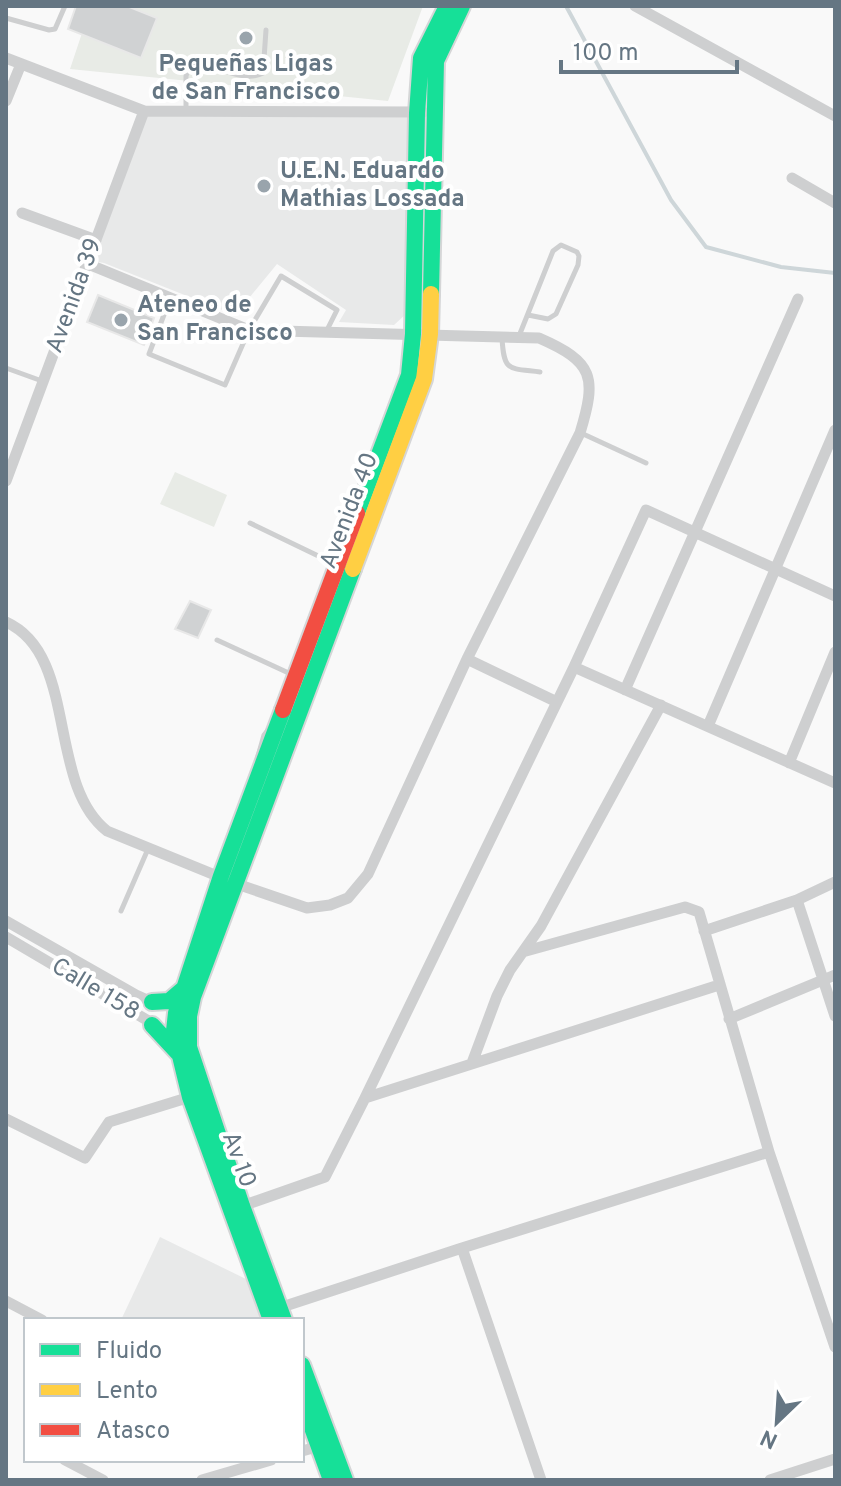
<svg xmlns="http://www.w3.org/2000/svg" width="841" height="1486" viewBox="0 0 841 1486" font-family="Overpass,sans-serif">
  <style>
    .built { fill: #e8e9e9 }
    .green { fill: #e8ebe6 }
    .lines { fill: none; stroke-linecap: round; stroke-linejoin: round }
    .stream { stroke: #ced6d9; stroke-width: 4 }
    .building { fill: #d0d2d3; stroke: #e8e8e8; stroke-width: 2 }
    .fast-casing { stroke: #d5d6d7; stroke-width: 20 }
    .slow-casing { stroke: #d5d6d7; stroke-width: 20 }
    .jam-casing { stroke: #d5d6d7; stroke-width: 20 }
    .lane { stroke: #cecfd0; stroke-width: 5 }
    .street { stroke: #cecfd0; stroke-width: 11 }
    .fast { stroke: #16e098; stroke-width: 16 }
    .slow { stroke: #ffcf43; stroke-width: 16 }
    .jam { stroke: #f24e42; stroke-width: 16 }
    .poi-dot { fill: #99a4ac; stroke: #fff; stroke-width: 3 }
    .labels { text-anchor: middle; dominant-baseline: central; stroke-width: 8; stroke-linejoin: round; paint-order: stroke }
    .poi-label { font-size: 24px; font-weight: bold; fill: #657683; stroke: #fff; text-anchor: start }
    .street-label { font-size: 24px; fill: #657683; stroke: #fff }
  </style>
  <rect width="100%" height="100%" fill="#f9f9f9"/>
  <!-- built -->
  <path class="built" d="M144 111 417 113 407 313 394 325 339 322 346 310 277 264 235 315 104 263 87 260Z
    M160 1237 248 1280 262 1320H121Z"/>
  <!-- green -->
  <path class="green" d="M91 6H423L388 101 70 69Z
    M175 472 227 495 214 527 160 504Z"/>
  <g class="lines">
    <!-- stream -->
    <path class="stream" d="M566 6 671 200 706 247 781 267 835 273"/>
  </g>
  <!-- building -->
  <path class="building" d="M76 6H127L157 18 141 58 68 29Z
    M98 295 154 318 144 345 87 322Z
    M190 601 211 610 198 638 175 629Z"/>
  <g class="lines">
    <!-- fast casing -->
    <g class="fast-casing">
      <path id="fast" d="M431 294 436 61 462 6
        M357 513 409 375 413 334 417 113 421 58 447 6
        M152 1002 169 1001 183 989
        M152 1025 178 1053
        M271 1320 190 1097 174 1031 176 1013 221 876 283 710
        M284 1320 242 1206 189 1047V1016L193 997 353 569
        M302 1365 345 1480
        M302 1400 331 1480"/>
    </g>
    <!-- slow casing -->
    <g class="slow-casing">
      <path id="slow" d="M353 569 424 379 430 334 431 294"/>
    </g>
    <!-- jam casing -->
    <g class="jam-casing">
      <path id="jam" d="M283 710 357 513"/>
    </g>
    <!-- lane -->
    <path class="lane" d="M6 18 49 30 55 29 65 6
      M186 112V76L189 67C213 59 240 85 263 73L266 30
      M170 299 149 354 225 385 249 330 281 276 337 310 326 332
      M519 336 553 251 561 245 577 252 579 256 578 265 556 314 548 319 528 315
      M502 338C504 372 508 368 540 372
      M6 368 42 381
      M581 433 646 463
      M250 523 335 564
      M217 640 293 675
      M257 760 264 735 272 725
      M121 911 148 849"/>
    <!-- street -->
    <path class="street" d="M635 6 835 116
      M6 58 144 111 423 112
      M6 101 21 64
      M792 178 835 203
      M22 213 96 240
      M6 481 144 111
      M6 622C79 655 46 783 107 831L237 884 307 908 330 905 348 898 368 874 467 659 580 433C597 377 594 362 539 338L249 330 88 264
      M467 659 557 702
      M574 667 835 783
      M625 690 798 299
      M708 726 835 430
      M789 763 835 652
      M797 900 835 1016
      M6 921 136 995 158 1005
      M704 931 797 900 835 882
      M6 937 157 1026
      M526 951 685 907 699 912 769 1152
      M729 1019 835 975
      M472 1063 497 996 510 970 541 926 661 705
      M365 1098 574 667 646 510 835 596
      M6 1119 85 1158 109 1122 190 1097
      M242 1206 325 1177 365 1098 719 985
      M6 1301 42 1320
      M276 1309 462 1248
      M302 1451 324 1445
      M65 1460 103 1480
      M202 1480 271 1460
      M541 1480 462 1248 769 1152 835 1347
      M770 1480 835 1459"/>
    <!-- fast -->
    <use href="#fast" class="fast"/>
    <!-- slow -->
    <use href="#slow" class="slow"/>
    <!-- jam -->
    <use href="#jam" class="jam"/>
  </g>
  <!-- markers -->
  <g class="poi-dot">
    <circle cx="246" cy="38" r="8"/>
    <circle cx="264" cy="186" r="8"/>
    <circle cx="121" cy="320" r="8"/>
  </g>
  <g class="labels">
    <!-- poi labels -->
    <g class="poi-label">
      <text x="246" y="65" text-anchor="middle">Pequeñas Ligas<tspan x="246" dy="28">de San Francisco</tspan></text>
      <text x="280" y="172">U.E.N. Eduardo<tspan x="280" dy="28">Mathias Lossada</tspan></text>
      <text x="137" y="306">Ateneo de<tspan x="137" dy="28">San Francisco</tspan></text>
    </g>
    <!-- street labels -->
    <g class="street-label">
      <text transform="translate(75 296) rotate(-70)">Avenida 39</text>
      <text transform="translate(350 511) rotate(-69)">Avenida 40</text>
      <text transform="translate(95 990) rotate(31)">Calle 158</text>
      <text transform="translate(238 1160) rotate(70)">Av 10</text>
    </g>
  </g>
  <!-- border -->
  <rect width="841" height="1486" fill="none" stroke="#657683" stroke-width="16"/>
  <!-- legend -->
  <rect x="24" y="1318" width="280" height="144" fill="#ffffff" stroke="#c1c8cd" stroke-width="2"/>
  <rect x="40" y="1344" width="40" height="12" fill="#16e098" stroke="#c1c8cd" stroke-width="2"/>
  <text x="96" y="1358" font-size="24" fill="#657683">Fluido</text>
  <rect x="40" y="1384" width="40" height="12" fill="#ffcf43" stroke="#c1c8cd" stroke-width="2"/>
  <text x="96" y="1398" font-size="24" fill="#657683">Lento</text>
  <rect x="40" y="1424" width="40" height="12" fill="#f24e42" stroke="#c1c8cd" stroke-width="2"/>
  <text x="96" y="1438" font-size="24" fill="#657683">Atasco</text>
  <!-- north arrow -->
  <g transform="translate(777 1422) rotate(205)" stroke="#ffffff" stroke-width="6" paint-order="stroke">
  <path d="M0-6L14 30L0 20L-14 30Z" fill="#657683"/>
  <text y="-12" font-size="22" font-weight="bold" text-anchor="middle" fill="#657683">N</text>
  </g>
  <!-- scale -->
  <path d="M561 60v12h176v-12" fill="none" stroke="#657683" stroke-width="4"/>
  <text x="573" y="60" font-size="24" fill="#657683" stroke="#ffffff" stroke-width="6" paint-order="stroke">100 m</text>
</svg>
